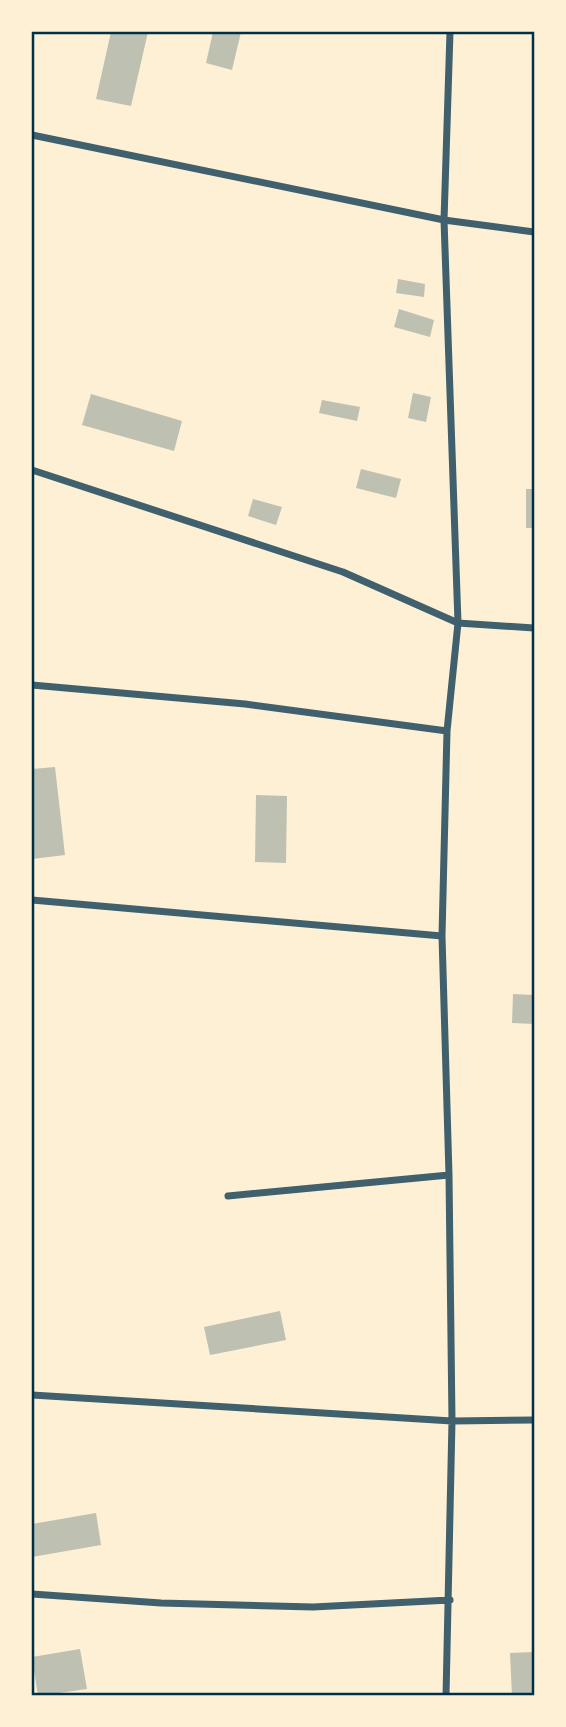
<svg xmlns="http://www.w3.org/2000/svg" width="566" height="1727" viewBox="0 0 566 1727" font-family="Figtree,sans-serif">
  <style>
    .building { fill: #bec0b2 }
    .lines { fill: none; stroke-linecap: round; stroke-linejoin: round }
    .minor { stroke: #3f606c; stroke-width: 7 }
    .neatline { fill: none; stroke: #003049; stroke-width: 2.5 }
  </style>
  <rect width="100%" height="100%" fill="#fdf0d5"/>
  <!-- building -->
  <path class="building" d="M111 32H148L131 106 96 99Z
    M213 32H241L232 70 206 63Z
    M398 279 425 284 424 297 396 293Z
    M399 309 434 320 430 337 394 327Z
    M413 393 431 397 426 422 408 418Z
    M91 394 182 421 174 451 82 425Z
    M322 400 360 407 357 421 319 413Z
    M361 469 401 479 396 498 356 488Z
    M526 489H534V528H526Z
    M253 499 282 507 276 525 248 516Z
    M55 767 65 855 32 859V769Z
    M256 795 287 796 286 863 255 862Z
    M513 994 534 995V1024L512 1023Z
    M280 1311 286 1340 210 1355 204 1327Z
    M96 1513 101 1545 32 1557V1524Z
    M80 1649 87 1689 38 1696 32 1657Z
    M534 1652V1696H512L510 1653Z"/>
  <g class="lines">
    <!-- minor -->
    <path class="minor" d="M32 135 444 220 534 232
      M32 470 343 572 458 623 534 628
      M32 685 245 704 447 731
      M32 900 442 936
      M228 1196 449 1175
      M32 1395 452 1421 534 1420
      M32 1594 161 1603 313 1607 450 1600
      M446 1696 452 1421 449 1175 442 936 447 731 458 623 444 220 450 32"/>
  </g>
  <!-- border -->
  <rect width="566" height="1727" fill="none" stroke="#fdf0d5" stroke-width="66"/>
  <rect x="33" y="33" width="500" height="1661" class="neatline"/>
</svg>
